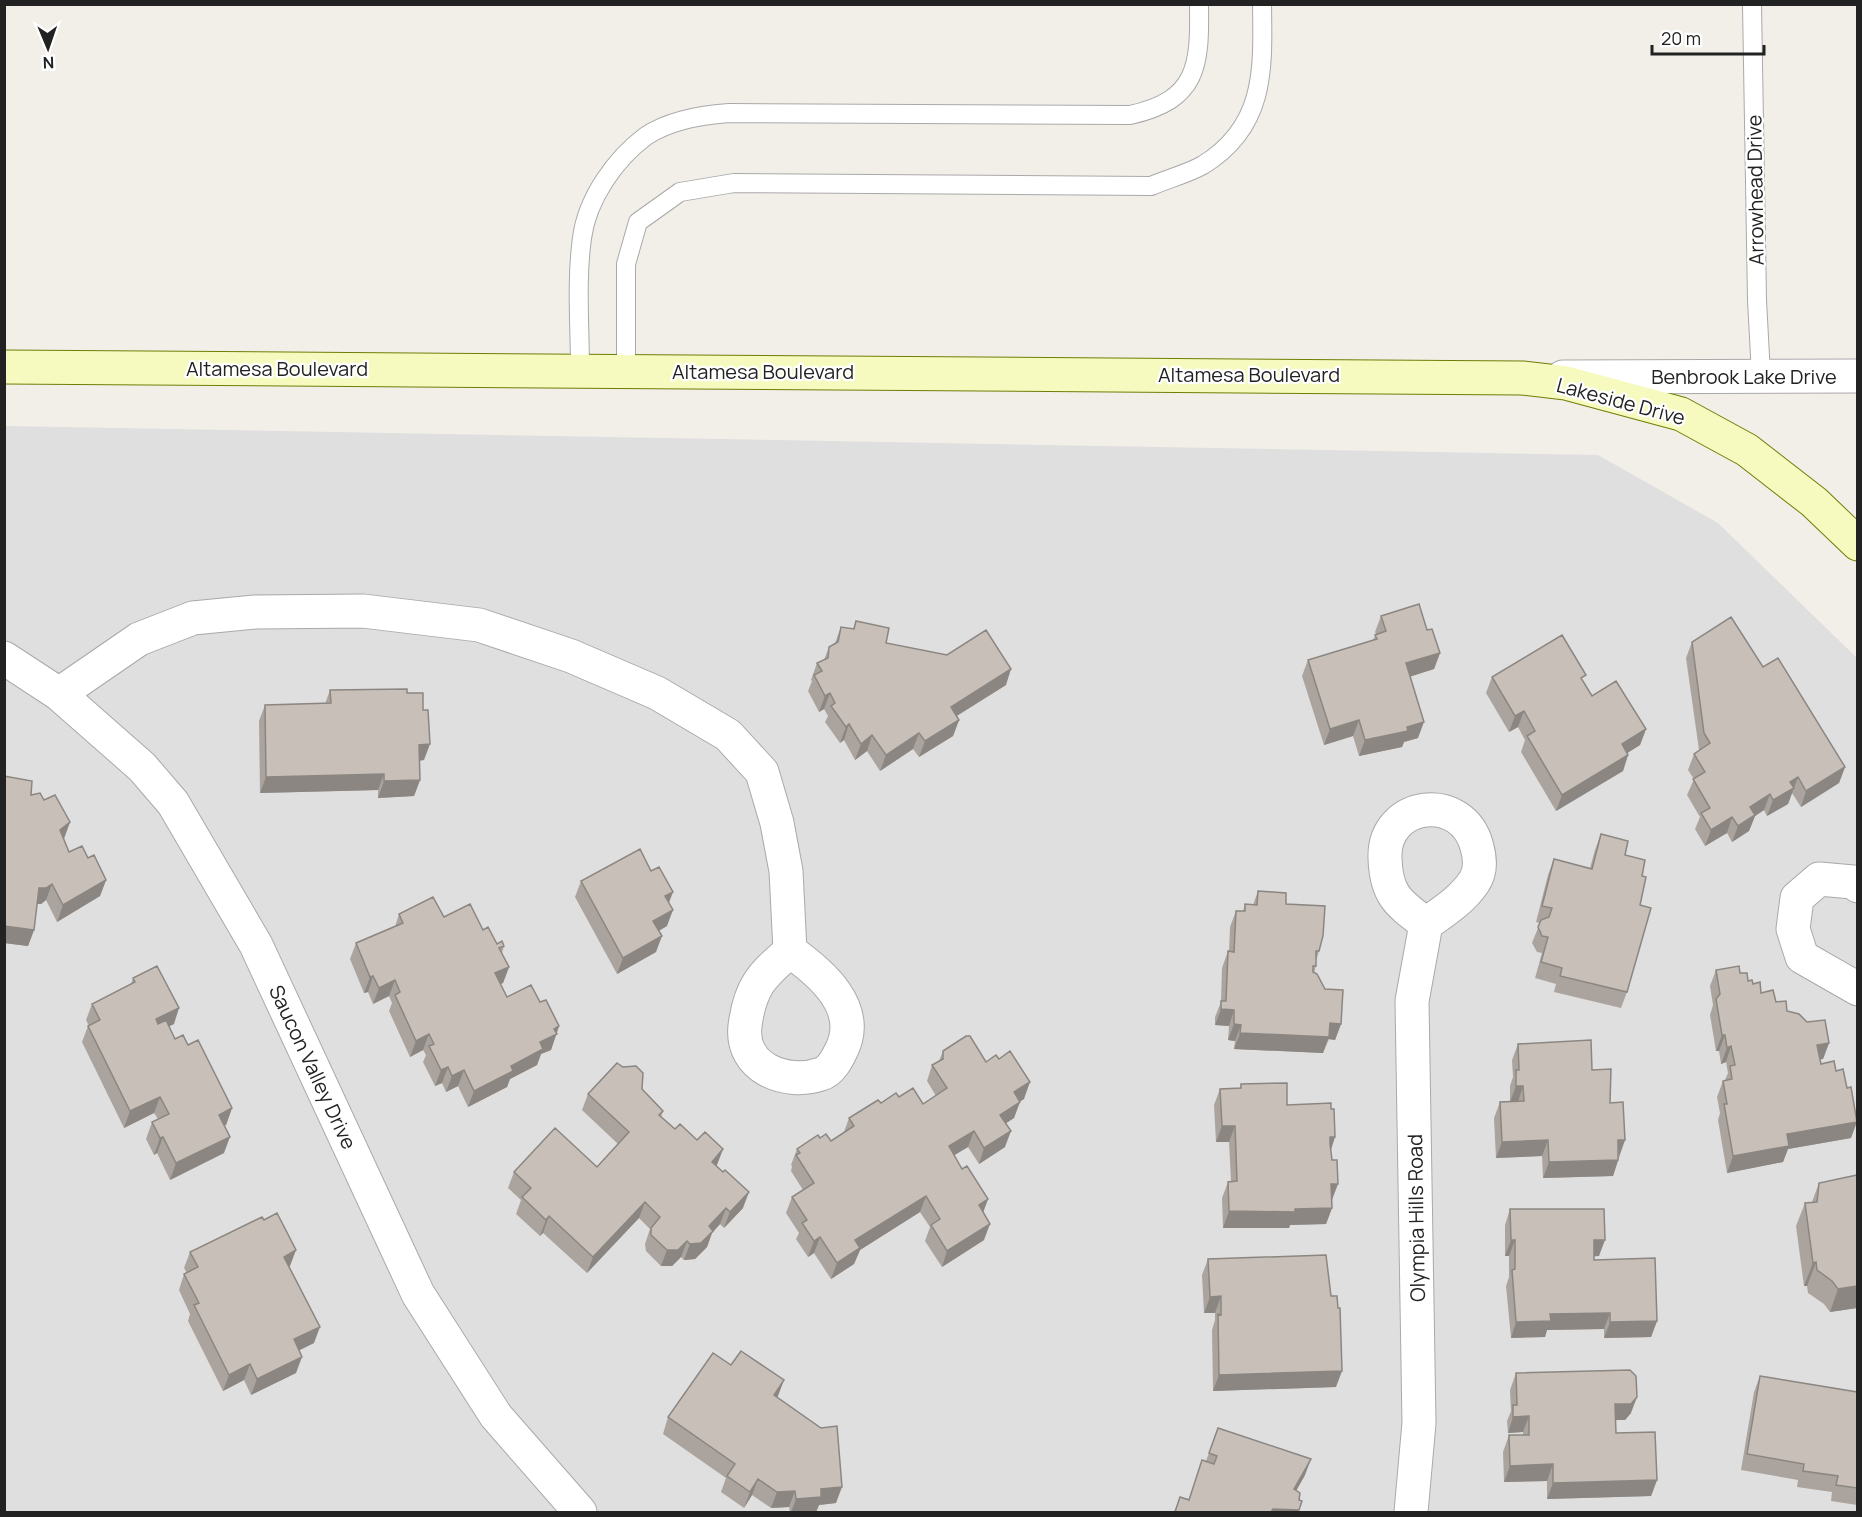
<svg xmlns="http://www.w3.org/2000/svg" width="1862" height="1517" viewBox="0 0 1862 1517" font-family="Manrope,sans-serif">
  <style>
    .residential { fill: #e0dfdf }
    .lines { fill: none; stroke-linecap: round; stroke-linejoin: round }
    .lane-casing { stroke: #a9a9a9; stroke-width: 20 }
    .street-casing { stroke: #a9a9a9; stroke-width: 35 }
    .secondary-casing { stroke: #707d05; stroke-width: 35 }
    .lane { stroke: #fff; stroke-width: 18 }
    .street { stroke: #fff; stroke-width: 33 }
    .secondary { stroke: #f7fabf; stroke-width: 33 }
    .wall { fill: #aba49e }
    .shaded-wall { fill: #8b8681 }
    .building { fill: #c7bfb8; stroke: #8b8681; stroke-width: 1.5 }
    .labels { text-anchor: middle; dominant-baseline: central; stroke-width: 4.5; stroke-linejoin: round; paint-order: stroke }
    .street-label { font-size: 20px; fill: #222; stroke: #fff }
  </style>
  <rect width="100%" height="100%" fill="#f2efe9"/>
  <!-- residential -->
  <path class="residential" d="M5 426 1598 455 1718 523 1857 658V1512H5Z"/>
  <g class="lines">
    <!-- lane casing -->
    <g class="lane-casing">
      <path id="lane" d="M1752 4 1757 300 1761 375
        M580 370C580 327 576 281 582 238 587 199 615 159 646 136 670 120 701 115 729 113L1130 115C1198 100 1200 66 1199 4
        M626 370V264L638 222 680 192 734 183 1151 186C1167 179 1187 174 1203 165 1266 126 1263 69 1262 4"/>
    </g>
    <!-- street casing -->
    <g class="street-casing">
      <path id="street" d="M1563 377 1858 376
        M4 658 59 694 142 767 173 803 256 945 418 1294 496 1416 580 1512
        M59 694 139 639 193 618 255 612 363 611 479 625 571 656 657 693 728 735 762 772 777 823 786 871 790 951
        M1858 886 1853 882 1819 879 1797 898 1793 929 1802 957 1858 989
        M790 951C821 973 863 1008 841 1051 837 1059 831 1071 821 1074 786 1086 740 1068 745 1026 750 987 761 976 790 951Z
        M1411 1512 1419 1423 1412 1001 1426 924C1443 912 1462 900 1474 882 1481 872 1480 858 1477 847 1463 791 1383 801 1385 858 1386 895 1398 903 1426 924"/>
    </g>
    <!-- secondary casing -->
    <g class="secondary-casing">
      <path id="secondary" d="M4 367 1522 378 1566 383 1681 414 1747 450 1814 502 1858 544"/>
    </g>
    <!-- lane -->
    <use href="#lane" class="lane"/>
    <!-- street -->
    <use href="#street" class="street"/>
    <!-- secondary -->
    <use href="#secondary" class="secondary"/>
  </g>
  <!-- wall -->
  <path class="wall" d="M1381 616 1427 630 1440 653 1434 669 1410 676 1418 738 1404 742 1402 747 1359 756 1353 736 1324 745 1302 676 1308 660 1373 640 1376 634 1375 632Z
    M856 621 886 643 1006 685 957 716 959 720 953 736 919 757 913 749 880 771 867 751 855 760 844 740 840 743 825 722 828 716 824 709 819 712 808 691 812 681 811 680 817 663 824 660 829 647 835 643 841 627 853 629Z
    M1692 642 1763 667 1845 767 1839 783 1801 807 1792 793 1788 804 1767 816 1764 810 1755 816 1749 831 1732 842 1727 833 1705 846 1695 829 1700 817 1687 795 1694 779 1688 770 1694 754 1699 750 1686 658Z
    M1492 677 1583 681 1592 696 1646 729 1640 745 1627 753 1628 755 1623 771 1556 811 1521 752 1525 740 1518 727 1509 732 1486 693Z
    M330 690 407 693 424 760 419 761 420 780 414 796 378 798V790L260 793 259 721 265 705 325 704Z
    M4 776 31 795 44 800 70 822 64 839 69 852 88 858 106 880 100 896 57 922 46 900 41 904H37L34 930 28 946 4 943Z
    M1601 834 1625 855 1642 876 1640 905 1627 992 1621 1008 1554 992 1556 984 1535 978 1542 953 1537 952 1532 943 1540 923 1536 922 1548 875 1554 859 1590 868 1595 850Z
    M581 881 669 903 667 926 659 931 656 952 617 974 575 897Z
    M1258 891 1286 904 1319 951 1316 961V966L1314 973 1341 1024 1335 1040 1329 1039 1323 1053 1234 1049 1235 1041 1228 1040 1229 1026 1215 1025V1017L1221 1002 1222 968 1228 951 1229 952 1230 927 1236 911H1243L1245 904 1253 905Z
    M399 914 444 917 483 930 497 944 504 946 502 953 509 967 503 983 500 984 507 997 540 1002 559 1026 551 1050 541 1054 537 1065 510 1079 507 1087 468 1107 458 1086 446 1092 442 1083 435 1086 423 1062 426 1055 423 1050 410 1057 389 1011 392 1003 389 996 373 1004 368 992 364 993 350 959 356 943 395 927Z
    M1716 970 1740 973 1753 984 1761 993 1776 1002 1829 1043 1823 1059H1820L1821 1064 1851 1138 1788 1149 1783 1162 1727 1173 1718 1120 1720 1113 1717 1097 1723 1081 1725 1080 1728 1073 1726 1062 1721 1064 1719 1051H1716L1710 1015 1713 1005 1710 986Z
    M133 978 174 1024 169 1026 175 1039 188 1045 232 1108 226 1125H224V1153L170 1180 157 1153 154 1155 146 1139 152 1122 158 1119 154 1113 124 1128 82 1042 88 1026H89L86 1020 92 1004 131 984Z
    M1518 1044 1592 1070 1610 1103 1625 1140 1613 1176 1543 1178 1542 1156 1496 1158 1494 1118 1500 1102 1510 1101V1086L1513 1077 1512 1060Z
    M943 1051 986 1062 1024 1099 1019 1102 1014 1118 1006 1123 1005 1147 979 1164 968 1147 954 1155 962 1169 988 1199 983 1213 984 1240 942 1267 925 1241 930 1227 920 1212 860 1250 854 1264 831 1279 814 1253 808 1257 796 1239 799 1233 786 1213 792 1197 803 1190 791 1171 792 1166 791 1165 797 1149 820 1138 831 1141 844 1132 849 1118 881 1103 899 1097 923 1104 936 1096 927 1081 932 1065 939 1061Z
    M1241 1084 1287 1105 1331 1149 1332 1208 1326 1224 1290 1225 1289 1228H1223L1222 1198 1228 1182 1231 1181 1229 1142H1216L1214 1105 1220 1089 1240 1088Z
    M642 1089 663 1111 661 1117 675 1129 697 1140 723 1149 716 1166 743 1208 724 1228 720 1224 712 1233 707 1247 695 1259 684 1260 681 1257 672 1266H661L646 1251 645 1244 650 1229 639 1218 587 1273 543 1233 540 1236 516 1214 521 1200 508 1188 514 1172 597 1167 618 1144 582 1110 588 1094Z
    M1819 1183 1857 1308 1830 1312 1824 1304 1808 1293 1807 1286H1804L1796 1226 1805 1203 1812 1202Z
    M1510 1209 1599 1256H1594V1260L1657 1321 1651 1337 1604 1338V1329L1547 1330 1545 1337 1511 1338 1506 1286 1509 1277V1256H1505V1225Z
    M190 1252 290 1266 289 1267 314 1343 299 1350 296 1373 251 1395 244 1380 223 1391 188 1321 190 1314 179 1290 184 1274 187 1273 184 1268Z
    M1208 1259 1336 1387 1213 1391 1212 1330 1215 1320V1313H1204L1202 1275Z
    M1516 1373 1631 1413 1625 1420H1615L1616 1433 1657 1480 1651 1496 1547 1499V1481L1504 1482 1503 1452 1509 1435H1523V1432L1508 1433 1507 1421 1511 1411 1510 1390Z
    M1760 1376 1857 1392V1505L1831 1501 1832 1492 1797 1487 1798 1480 1741 1470 1754 1392Z
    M778 1397 836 1503 819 1505 816 1512H790L789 1507 771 1508 752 1495 744 1508 721 1492 726 1478 663 1434 668 1417Z
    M1218 1428 1305 1475 1296 1491 1298 1512H1174L1180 1497 1189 1499 1202 1460 1206 1461Z"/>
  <!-- shaded-wall -->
  <path class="shaded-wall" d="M1440 653 1434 669 1400 680 1406 663Z
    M1011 669 1006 685 945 723 951 707Z
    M830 693 824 709 819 712 825 696Z
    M1524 711 1518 727 1509 732 1515 716Z
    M959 720 953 736 919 757 925 741Z
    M1359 720 1353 736 1324 745 1330 729Z
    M1424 722 1418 738 1404 742 1402 747 1359 756 1365 740Z
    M849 724 844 740 840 743 846 727Z
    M1646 729 1640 745 1616 760 1622 744Z
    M919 733 913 749 880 771 886 755Z
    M872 735 867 751 855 760 861 744Z
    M430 744 424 760 413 761 419 745Z
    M1628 755 1623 771 1556 811 1562 795Z
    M1845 767 1839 783 1801 807 1806 791Z
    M384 774 378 790 260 793 266 777Z
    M1798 777 1788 804 1767 816 1773 800 1790 782Z
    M420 780 414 796 378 798 384 781Z
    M1770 794 1764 810 1755 816 1749 831 1732 842 1738 826 1750 807Z
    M1732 817 1727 833 1705 846 1711 830Z
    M70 822 64 838 54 846 60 830Z
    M106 880 100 896 57 922 63 905Z
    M52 884 46 900 41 904H33L39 888Z
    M673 892 667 908 665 896Z
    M673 910 667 926 647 937 653 921Z
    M4 926 34 930 28 946 4 943Z
    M662 936 656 952 617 974 623 958Z
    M509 967 503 983 489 989 495 973Z
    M373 976 368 992 364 993 370 977Z
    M395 980 389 996 373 1004 379 988Z
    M179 1008 174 1024 150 1036 156 1019Z
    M1221 1009 1234 1010 1229 1026 1215 1025Z
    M1330 1023 1341 1024 1335 1040 1328 1039 1323 1053 1234 1049 1240 1033Z
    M1234 1024 1241 1025 1235 1041 1228 1040Z
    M559 1026 551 1050 541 1054 537 1065 510 1079 507 1087 468 1107 474 1091 511 1066 554 1029Z
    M429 1034 423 1050 410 1057 416 1041Z
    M1722 1035H1725L1719 1051H1716Z
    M1829 1043 1823 1059 1812 1061 1817 1045Z
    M1731 1046 1726 1062 1721 1064 1727 1048Z
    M448 1067 442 1083 435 1086 441 1070Z
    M464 1070 458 1086 446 1092 452 1076Z
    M1030 1082 1024 1099 1008 1108 1014 1092Z
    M1516 1086H1523L1518 1102H1510Z
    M160 1097 154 1113 124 1128 130 1111Z
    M1020 1102 1014 1118 994 1131 1000 1115Z
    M232 1108 226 1125 213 1131 219 1115Z
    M1857 1122 1851 1138 1788 1149 1783 1162 1727 1173 1733 1156 1787 1134Z
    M1222 1126H1235L1229 1142H1216Z
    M974 1131 968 1147 943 1162 949 1146Z
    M1011 1131 1005 1147 979 1164 984 1148Z
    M163 1137 157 1153 154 1155 160 1138Z
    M230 1137 224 1153 170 1180 176 1163Z
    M1330 1137H1335L1330 1153Z
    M1548 1140 1542 1156 1496 1158 1502 1142Z
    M1618 1140H1625L1619 1156Z
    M723 1149 717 1165 706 1178 712 1162Z
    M1618 1160 1613 1176 1543 1178 1549 1162Z
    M1331 1184H1338L1332 1200H1325Z
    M749 1192 743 1208 724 1228 730 1212Z
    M926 1196 920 1212 860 1250 854 1264 831 1279 837 1263 855 1240Z
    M988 1199 982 1215 979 1205Z
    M645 1202 639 1218 587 1273 593 1257Z
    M726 1208 720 1224 712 1233 707 1247 695 1259 684 1260 690 1244 709 1226Z
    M1332 1208 1326 1224 1290 1225 1289 1228H1223L1229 1211Z
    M549 1216 543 1233 540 1236 546 1220Z
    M990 1224 984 1240 942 1267 947 1251Z
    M820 1237 814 1253 808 1257 814 1241Z
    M1511 1240H1515L1509 1256H1505Z
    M1594 1240H1605L1599 1256 1588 1257Z
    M687 1241 681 1257 672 1266H661L667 1250Z
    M296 1250 290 1266 278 1273 284 1257Z
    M1816 1262 1807 1286H1804L1813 1263Z
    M1857 1286V1308L1830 1312 1838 1289Z
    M1221 1296 1215 1313H1204L1210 1297Z
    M1610 1313 1604 1329 1547 1330 1545 1337 1511 1338 1516 1322 1550 1314Z
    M1657 1321 1651 1337 1604 1338 1610 1322Z
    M320 1327 314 1343 288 1356 294 1339Z
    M302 1357 296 1373 251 1395 257 1379Z
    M250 1364 244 1380 223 1391 229 1375Z
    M1342 1371 1336 1387 1213 1391 1219 1375Z
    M784 1380 778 1396 768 1411 774 1395Z
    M1637 1397 1631 1413 1625 1420H1609L1615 1404Z
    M1529 1416 1523 1432 1508 1433 1513 1417Z
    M1311 1459 1305 1475 1288 1505 1294 1489Z
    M1553 1464 1547 1481 1504 1482 1510 1466Z
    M758 1479 752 1495 744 1508 750 1492Z
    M1657 1480 1651 1496 1547 1499 1553 1483Z
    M842 1487 836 1503 819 1505 816 1512H791L796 1499 821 1489Z
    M795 1491 789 1507 771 1508 777 1492Z
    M1273 1509 1299 1510 1298 1512H1271Z"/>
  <!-- building -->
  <path class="building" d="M1419 604 1427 630 1432 629 1440 653 1406 663 1424 722 1407 727 1408 731 1365 740 1359 720 1330 729 1308 660 1377 639 1375 635 1386 631 1381 616Z
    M1731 617 1763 667 1778 658 1845 767 1806 791 1798 777 1790 782 1794 788 1773 800 1770 794 1750 807 1755 815 1738 826 1732 817 1711 830 1701 813 1710 808 1693 779 1705 772 1694 754 1710 743 1704 733 1692 642Z
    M856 621 889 628 886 643 947 655 986 630 1011 669 951 707 959 720 925 741 919 733 886 755 872 735 861 744 849 724 846 727 831 706 835 703 830 693 825 696 814 675 822 671 817 663 828 658 829 647 838 642 841 627 854 629Z
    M1562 635 1586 675 1581 678 1592 696 1616 681 1646 729 1622 744 1628 755 1562 795 1527 736 1535 731 1524 711 1515 716 1492 677Z
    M407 689V693H423V710H428L430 744 419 745 420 780 384 781V774L266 777 265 705 331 703 330 690Z
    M4 776 32 781 31 795 40 793 44 800 55 795 70 822 60 830 69 852 82 846 88 858 94 855 106 880 63 905 52 884 46 888H39L34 930 4 926Z
    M1601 834 1628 841 1625 855 1645 860 1642 876 1646 877 1640 905 1651 908 1627 992 1560 976 1562 968 1541 962 1548 937 1542 936 1538 927 1541 920 1549 917 1552 908 1542 906 1554 859 1592 869Z
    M640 849 651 871 659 867 673 892 665 896 673 910 653 921 662 936 623 958 581 881Z
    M1258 891 1286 893V904L1325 906 1323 936 1319 951H1316V966H1313V972L1317 974 1325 989 1343 990 1341 1024 1330 1023 1329 1037 1240 1033 1241 1025 1234 1024V1010L1221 1009V1001H1226L1228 951 1234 952 1236 911H1245V904L1257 905Z
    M433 897 444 917 470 904 483 930 488 927 497 944 502 941 504 946 499 948 509 967 495 973 507 997 531 985 540 1002 546 1000 559 1026 554 1029 557 1034 540 1042 543 1049 511 1066 513 1071 474 1091 464 1070 452 1076 448 1067 441 1070 429 1046 434 1044 429 1034 416 1041 395 995 400 992 395 980 379 988 373 976 370 977 356 943 403 923 399 914Z
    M157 966 179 1008 156 1019 158 1024 166 1020 175 1039 183 1035 188 1045 198 1040 232 1108 219 1115 230 1137 176 1163 163 1137 160 1138 152 1122 169 1114 160 1097 130 1111 88 1026 100 1020 92 1004 135 982 133 978Z
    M1739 966 1740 973H1747L1748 981 1752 980 1753 984 1760 982 1761 993 1773 990 1776 1002 1786 1001 1787 1011 1799 1014 1807 1022 1825 1020 1829 1043 1817 1045 1821 1064 1834 1061 1836 1071 1843 1069 1847 1088 1851 1087 1857 1122 1787 1134 1789 1146 1733 1156 1724 1104H1727L1723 1081 1732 1079 1730 1066 1735 1065 1731 1046 1727 1048 1725 1035H1722L1716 999 1720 994 1716 970Z
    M966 1036H970L986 1062 996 1055 999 1059 1010 1051 1030 1082 1014 1092 1020 1102 1000 1115 1011 1131 984 1148 974 1131 949 1146 962 1169 967 1166 988 1199 979 1205 990 1224 947 1251 931 1225 940 1219 926 1196 855 1240 860 1248 837 1263 820 1237 814 1241 802 1223 807 1220 792 1197 814 1183 796 1155 800 1153 797 1149 818 1135 820 1138 826 1134 831 1141 854 1126 849 1118 878 1100 881 1103 896 1093 899 1097 913 1088 923 1104 947 1088 932 1065 943 1059V1051Z
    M1591 1040 1592 1070 1611 1069 1610 1103 1623 1102 1625 1140H1618V1160L1549 1162 1548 1140 1502 1142 1500 1102 1524 1101 1523 1086H1516V1070H1519L1518 1044Z
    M617 1063 623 1067 636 1066 643 1073 642 1089 663 1111 659 1115 675 1129 680 1124 697 1140 705 1132 723 1149 712 1162 723 1172 725 1170 749 1192 730 1212 726 1208 709 1226 713 1231 701 1243 690 1244 687 1241 678 1250H667L651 1235V1228L660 1217 645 1202 593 1257 549 1216 546 1220 522 1197 531 1188 514 1172 555 1128 597 1167 629 1132 588 1094Z
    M1287 1083V1105L1331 1103V1109H1334L1335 1137H1330V1144L1332 1160H1337L1338 1184H1331L1332 1208 1295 1209V1212L1229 1211 1228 1182 1237 1181 1235 1126H1222L1220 1089 1241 1088V1084Z
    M1857 1175V1286L1838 1289 1832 1281 1817 1270 1816 1262 1813 1263 1805 1203 1817 1202 1819 1183Z
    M1510 1209H1604L1605 1240H1594V1260L1655 1258 1657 1321 1610 1322V1313L1550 1314 1551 1321 1516 1322 1512 1270 1515 1269V1240H1511Z
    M277 1213 296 1250 284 1257 320 1327 294 1339 302 1357 257 1379 250 1364 229 1375 194 1305 199 1303 184 1274 198 1267 190 1252 262 1217 264 1220Z
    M1326 1255 1331 1296H1337L1338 1308H1340L1342 1371 1219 1375 1218 1314 1221 1315V1296L1210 1297 1208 1259Z
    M741 1351 784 1380 774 1395 821 1428 837 1426 842 1487 821 1489V1497L796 1499 795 1491 777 1492 758 1479 750 1492 727 1476 735 1464 668 1417 713 1353 731 1365Z
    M1630 1370 1636 1376 1637 1397 1631 1404H1615L1616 1433 1655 1432 1657 1480 1553 1483V1464L1510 1466 1509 1435H1529V1416L1513 1417V1405H1517L1516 1373Z
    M1760 1376 1857 1392V1488L1836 1485 1838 1476 1803 1471 1804 1464 1747 1454Z
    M1218 1428 1311 1459 1294 1489 1300 1493 1299 1500 1302 1501 1299 1510 1273 1509 1271 1512H1175L1180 1497 1189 1500 1202 1460 1214 1464 1217 1456 1209 1453Z"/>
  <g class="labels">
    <!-- street labels -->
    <g class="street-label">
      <text transform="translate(1755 190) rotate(-91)">Arrowhead Drive</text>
      <text x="277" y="368">Altamesa Boulevard</text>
      <text x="763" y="371">Altamesa Boulevard</text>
      <text x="1249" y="374">Altamesa Boulevard</text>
      <text x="1744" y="376">Benbrook Lake Drive</text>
      <text transform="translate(1621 401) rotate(15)">Lakeside Drive</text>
      <text transform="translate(313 1067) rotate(65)">Saucon Valley Drive</text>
      <text transform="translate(1416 1218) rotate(-91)">Olympia Hills Road</text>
    </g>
  </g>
  <!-- border -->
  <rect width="1862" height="1517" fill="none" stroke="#222222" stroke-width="12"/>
  <!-- north arrow -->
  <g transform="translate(48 48) rotate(178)" stroke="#ffffff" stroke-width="4.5" paint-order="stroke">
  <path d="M0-4.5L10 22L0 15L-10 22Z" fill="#222222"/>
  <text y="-9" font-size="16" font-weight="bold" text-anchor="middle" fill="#222222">N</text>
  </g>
  <!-- scale -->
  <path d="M1652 45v9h112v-9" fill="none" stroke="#222222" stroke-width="3"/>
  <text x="1661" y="45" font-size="18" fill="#222222" stroke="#ffffff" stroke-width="4.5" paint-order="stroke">20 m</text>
</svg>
